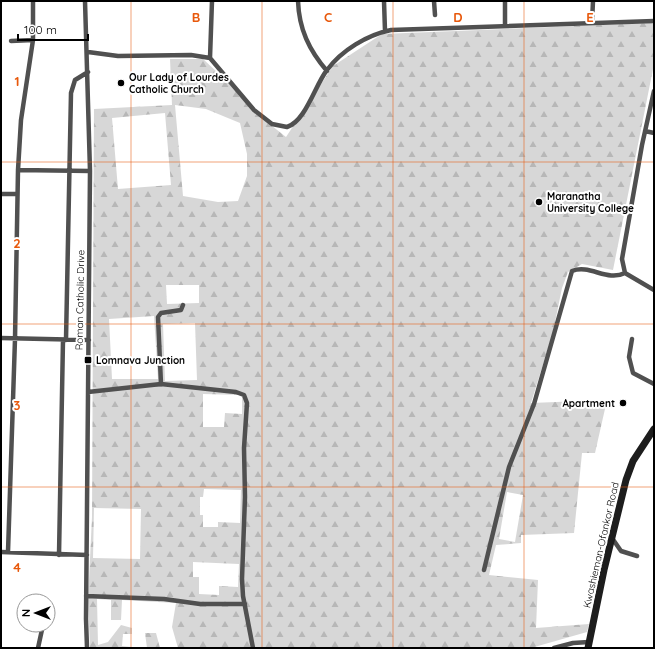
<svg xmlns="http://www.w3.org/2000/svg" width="655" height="649" viewBox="0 0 655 649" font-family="Quicksand,sans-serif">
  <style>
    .forest { fill: url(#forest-firs); fill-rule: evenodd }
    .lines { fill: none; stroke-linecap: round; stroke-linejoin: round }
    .minor { stroke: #505050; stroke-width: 4.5 }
    .secondary { stroke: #1d1d1d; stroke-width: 7 }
    .grid { fill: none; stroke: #e8590c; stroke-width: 1; stroke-opacity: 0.55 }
    .poi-dot { fill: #000; stroke: #fff; stroke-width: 1.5 }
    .labels { text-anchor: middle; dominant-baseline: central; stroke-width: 4; stroke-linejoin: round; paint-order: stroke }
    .poi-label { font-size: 10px; font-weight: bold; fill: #000; stroke: #fff; text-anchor: start }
    .street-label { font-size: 10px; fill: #000; stroke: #fff }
    .grid-label { font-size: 13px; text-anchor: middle; font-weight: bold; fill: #e8590c; stroke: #fff; stroke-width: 4; stroke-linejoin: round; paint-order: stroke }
  </style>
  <defs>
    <pattern id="forest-firs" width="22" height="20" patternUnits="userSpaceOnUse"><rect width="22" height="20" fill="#d7d7d7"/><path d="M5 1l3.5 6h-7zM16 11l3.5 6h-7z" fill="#b7b7b7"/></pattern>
  </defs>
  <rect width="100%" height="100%" fill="#fff"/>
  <!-- forest -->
  <path class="forest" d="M651 23 654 24V64L613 270 582 264 568 272 562 288 553 332 531 403 607 400 595 453H582L574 533 521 535V543L496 545 489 575 538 580 536 628 589 624 587 632 531 648H178L172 627 176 603 122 600 121 620H111V600L97 599 98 645 108 642 121 625 132 628V634H123L122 646 131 647 90 648 88 601 92 517 94 109 172 105 170 59H203L231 85 251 109 286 137 333 66 382 34ZM175 105 206 109 240 123 247 154V176L238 201 218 202 183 196ZM165 113 171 185 118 189 112 118ZM166 285H199V303L167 304ZM154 316 158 379H112L109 319ZM195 323 197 380 165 381 163 324ZM203 394 242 395V414L225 413 224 427H203ZM204 489 241 490 240 523 218 522V527H203V515H200V497H203ZM507 492 523 495 515 542 499 539ZM94 508 141 509 140 559 93 558ZM193 562 239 564 238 587 219 586V595L199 594V577H193Z
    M145 633H156L160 648H147Z"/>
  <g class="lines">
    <!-- minor -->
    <path class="minor" d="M85 1 90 171 86 619 87 648
      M298 1C299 29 309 50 327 71
      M384 1 385 31
      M434 1 435 15
      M592 23 593 1
      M505 26V1
      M11 41 33 40
      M88 52 118 56 191 55 210 58 254 110 272 124 287 127C306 121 315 85 327 70 342 50 367 35 391 30L654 21
      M210 58 212 1
      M654 91 642 145 622 259 625 273 654 290
      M645 131 654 133
      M18 170 90 171
      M1 194H17
      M1 338 89 340
      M632 339 629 357 633 373 654 384
      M66 340 71 93 75 80 88 72
      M161 384 158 317 161 313 181 310 183 305
      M88 392 161 384 236 392 244 395 247 403 244 448 245 497 242 579 243 596 253 648
      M612 538 621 551 637 556
      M1 552 87 555
      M8 552 15 339 18 170 21 120 33 40V1
      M59 555 63 340
      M484 570 509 467 534 404 572 271C590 264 607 282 625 273
      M86 596 164 599 200 604H245
      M38 648 43 625
      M554 648 573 643 589 642"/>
    <!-- secondary -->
    <path class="secondary" d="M588 648 604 570 626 480 633 461 654 429"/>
  </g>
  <!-- grid -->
  <path class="grid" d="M131 1V648M262 1V648M393 1V648M524 1V648M1 162H654M1 324H654M1 487H654"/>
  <!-- markers -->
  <g class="poi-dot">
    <circle cx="121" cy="83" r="4"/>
    <circle cx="539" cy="202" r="4"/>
    <rect x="84" y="356" width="8" height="8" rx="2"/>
    <circle cx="623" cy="403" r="4"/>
  </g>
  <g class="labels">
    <!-- poi labels -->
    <g class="poi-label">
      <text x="129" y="77">Our Lady of Lourdes<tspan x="129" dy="12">Catholic Church</tspan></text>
      <text x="547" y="196">Maranatha<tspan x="547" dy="12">University College</tspan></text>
      <text x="96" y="360">Lomnava Junction</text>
      <text x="615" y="403" text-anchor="end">Apartment</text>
    </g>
    <!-- street labels -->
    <g class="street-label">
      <text transform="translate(80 300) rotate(-89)">Roman Catholic Drive</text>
      <text transform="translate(601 545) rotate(-77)">Kwashieman-Ofankor Road</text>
    </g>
  </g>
  <g class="grid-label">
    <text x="196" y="22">B</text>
    <text x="328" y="22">C</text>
    <text x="458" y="22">D</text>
    <text x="590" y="22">E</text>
    <text x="17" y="86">1</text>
    <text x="17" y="248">2</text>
    <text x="17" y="410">3</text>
    <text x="17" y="572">4</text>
  </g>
  <!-- border -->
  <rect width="655" height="649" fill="none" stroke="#000000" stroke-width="4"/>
  <!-- north arrow -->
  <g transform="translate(36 613) rotate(270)"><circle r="19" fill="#ffffff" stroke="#999999"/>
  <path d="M0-3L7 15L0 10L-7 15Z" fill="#000000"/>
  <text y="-6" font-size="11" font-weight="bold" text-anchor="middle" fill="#000000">N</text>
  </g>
  <!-- scale -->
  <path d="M18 34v6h70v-6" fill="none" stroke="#000000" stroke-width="2"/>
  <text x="24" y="34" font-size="12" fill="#000000" stroke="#ffffff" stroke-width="3" paint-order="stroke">100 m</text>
</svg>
